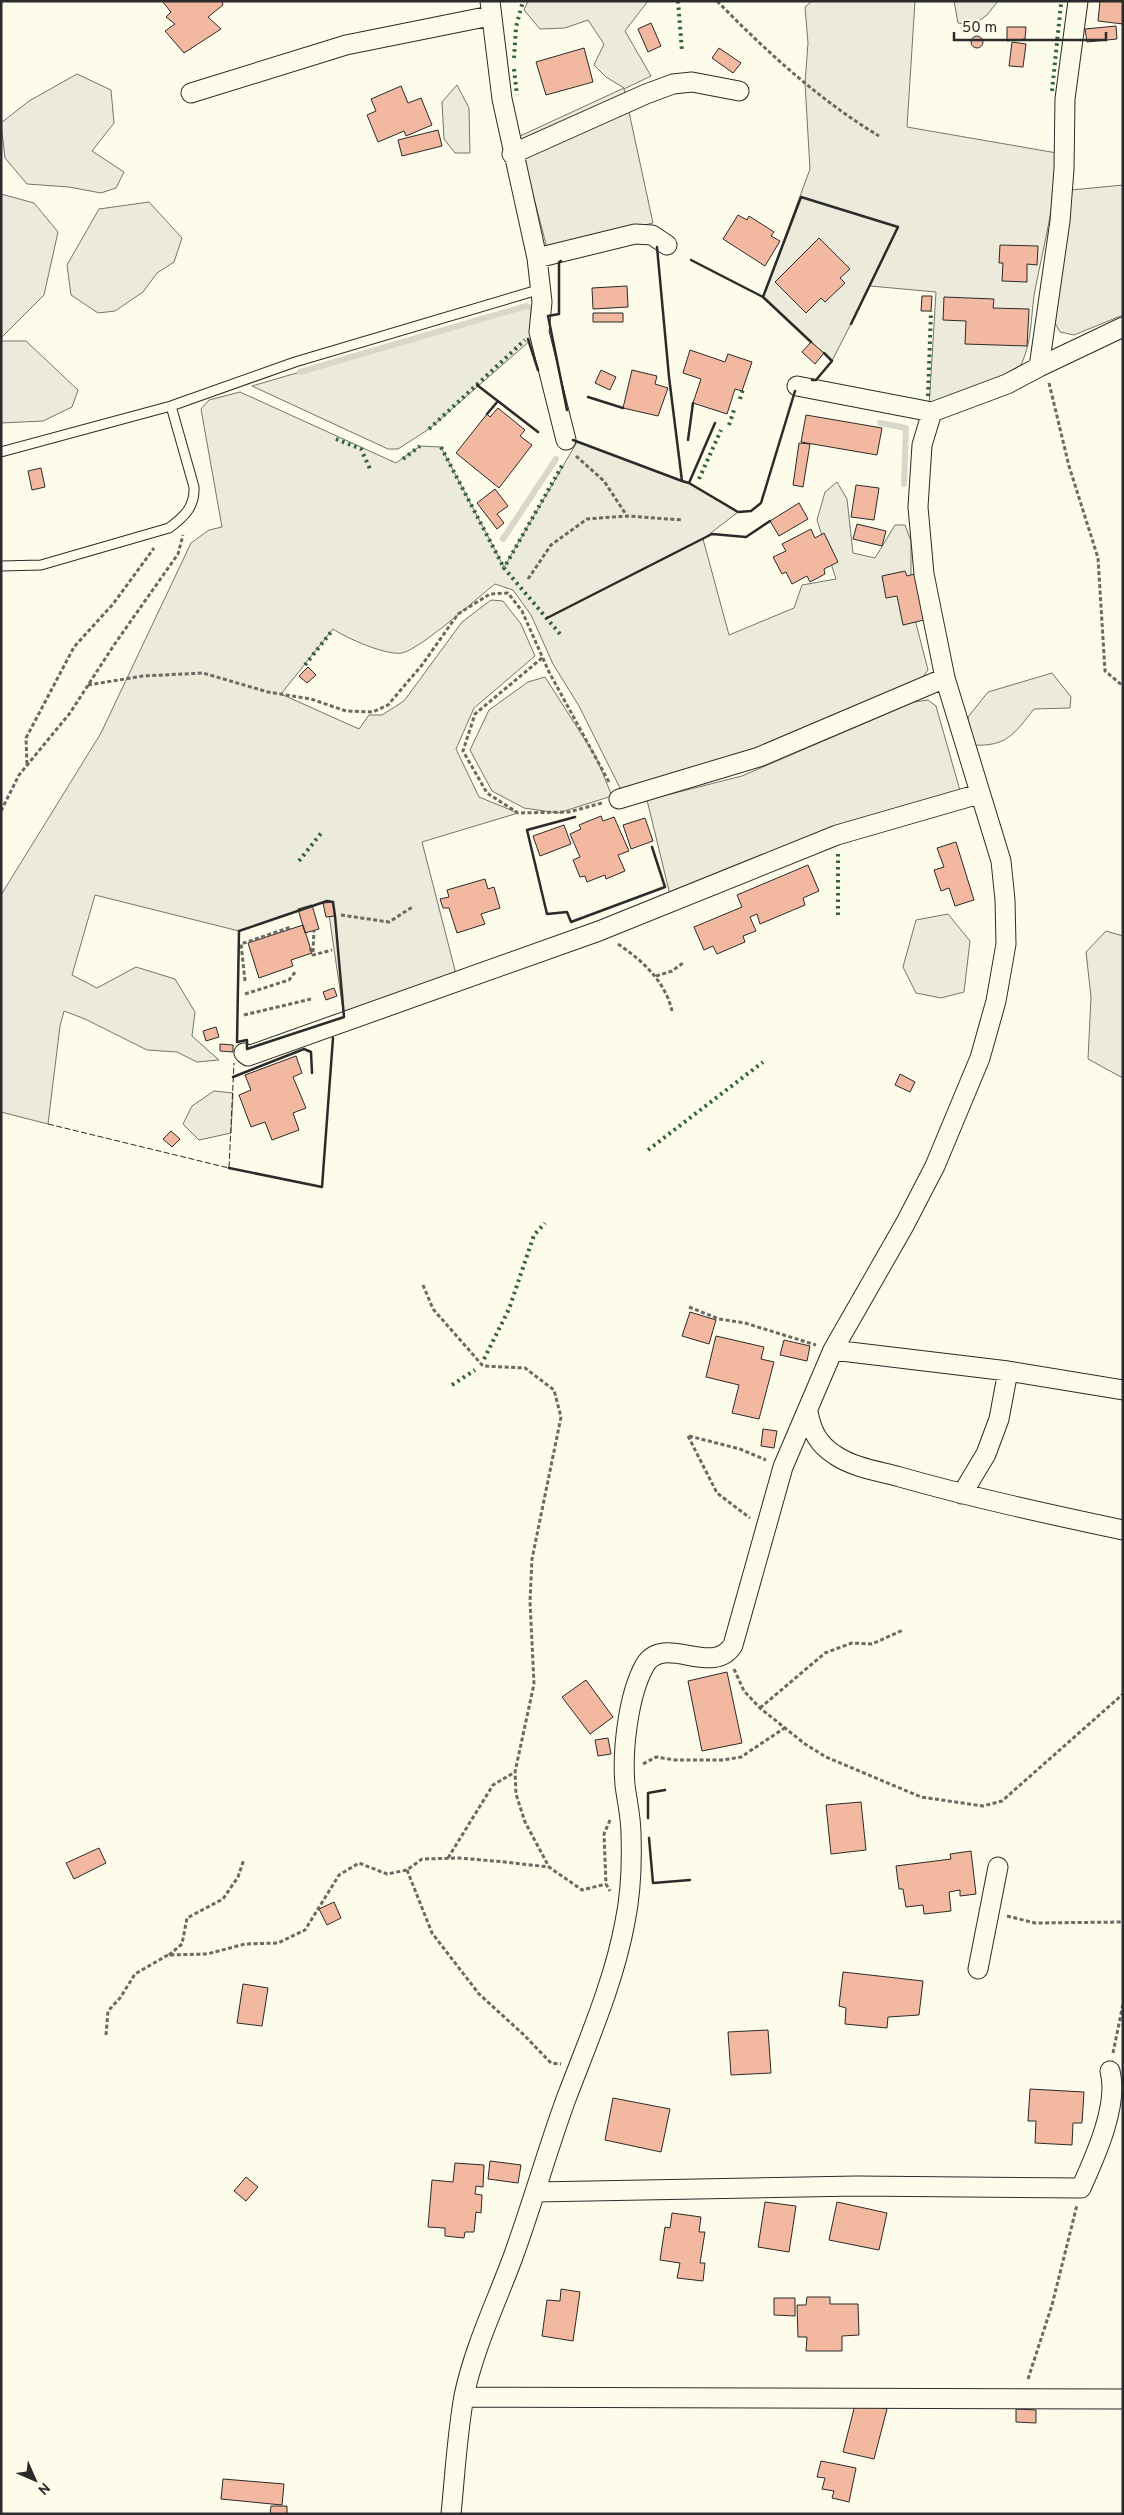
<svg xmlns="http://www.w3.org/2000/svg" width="1124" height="2515" viewBox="0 0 1124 2515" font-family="Overpass,sans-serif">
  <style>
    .green { fill: #ecebdb; stroke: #74746e }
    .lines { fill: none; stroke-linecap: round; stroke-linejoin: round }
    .stream { stroke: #d8d7c9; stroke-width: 6 }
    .building { fill: #f2b8a0; stroke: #2b2b2b }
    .lane-casing { stroke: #2b2b2b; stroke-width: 11 }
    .street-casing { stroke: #2b2b2b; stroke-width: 21 }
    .path { stroke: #6a6964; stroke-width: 3; stroke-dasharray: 4 2.5; stroke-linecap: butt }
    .lane { stroke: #fdfbea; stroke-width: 9 }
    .street { stroke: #fdfbea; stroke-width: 19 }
    .hedge { stroke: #34623c; stroke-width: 4; stroke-dasharray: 2.5 4; stroke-linecap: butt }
    .fence { stroke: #2b2b2b; stroke-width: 1; stroke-dasharray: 6 2.5; stroke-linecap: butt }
    .wall { stroke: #2b2b2b; stroke-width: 2.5 }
  </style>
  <rect width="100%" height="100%" fill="#fdfbea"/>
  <!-- green -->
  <path class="green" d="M528 1H648L625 31 651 76 624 89 653 223 547 248 518 137 624 88 606 77 594 65 604 44 588 20 565 28 540 29 524 10Z
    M812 1H915L907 127 1057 153C1056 200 1044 244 1035 290 1030 319 1033 342 1019 369L929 407 936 292 870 286 832 361 763 297 810 169 805 83 808 43 805 7Z
    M998 1 987 15 973 25 958 23 954 1Z
    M77 74 111 90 114 123 92 151 124 172 116 188 101 193 69 187 27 184 5 158 1 123 29 101Z
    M457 85 469 108 470 153H455L444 139 442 102Z
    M1123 185V315L1074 335 1060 332 1051 316 1071 190Z
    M1 194 34 203 58 232 44 295 1 338Z
    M149 202 182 238 174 262 157 273 143 292 115 311 98 313 71 295 67 265 99 209Z
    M526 306 532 308V339L429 429 398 449H388L252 386Z
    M1 341H26L78 390 72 407 43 421 1 423Z
    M240 392 396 463 420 446 441 447 504 567 577 442 689 483 738 512 703 539 729 635 794 608 802 585 836 579 817 520 825 492 837 482 847 499 853 553 875 558 895 525H905L911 541V604L928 670 922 678 747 758 623 794 579 706 553 664 531 615 513 590 495 584C476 599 422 648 402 653 387 656 346 638 333 629L281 694 359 729 369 715H382L404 701 462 622 491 600 503 601 521 624 535 656 474 708 456 749 479 797 518 813 422 842 456 974 344 1017 327 901 239 931 95 895 72 975 97 988 136 967 175 979 195 1012 192 1036 219 1060 197 1062 177 1052 147 1050 85 1019 64 1011 60 1026 48 1124 1 1112V895L101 733 191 543 209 530 222 527 201 409 209 400Z
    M1052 673 1071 697 1070 708 1034 709C1014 734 1007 747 972 745L968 717 988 692Z
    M545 677 596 757 612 796 558 813 524 808 492 791 470 750 489 710 528 682Z
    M928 700 936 706 961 794 671 899 647 800 742 776 914 702Z
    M948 914 970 941 964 992 941 998 916 993 903 967 916 920Z
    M1106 931 1123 936V1078L1088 1059 1091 997 1086 952Z
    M214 1091 233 1093 231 1133 199 1140 183 1124 192 1106Z"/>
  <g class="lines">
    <!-- stream -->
    <path class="stream" d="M300 372 526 306 532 308 533 316
      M880 423 906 428 904 484
      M503 539 556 459"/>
  </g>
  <!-- building -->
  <path class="building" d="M162 1H222L223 5 208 17 221 29 184 53 165 31 175 24 166 17 171 12Z
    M1100 1H1123V24L1098 21Z
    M651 23 661 46 648 52 638 29Z
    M1116 26 1117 39 1087 42 1085 29Z
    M1007 27H1026L1025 39 1007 41Z
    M971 42a6 6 0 1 1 12 0a6 6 0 1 1-12 0Z
    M1012 42 1026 44 1023 67 1009 66Z
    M584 48 593 82 546 95 536 62Z
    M719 48 741 63 733 73 712 58Z
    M401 86 408 103 421 98 432 125 406 136 404 131 378 142 367 115 376 111 371 99Z
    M438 130 442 146 402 156 398 140Z
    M738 215 747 220 749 216 774 232 771 236 780 241 765 266 723 239Z
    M819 238 850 269 840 278 845 283 825 302 821 298 806 313 775 282Z
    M1000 245 1038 246 1037 265 1027 264V282L1002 281 1003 263H999Z
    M627 286 628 307 593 309 592 288Z
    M922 296H932L931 311H921Z
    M944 297 994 299 993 308 1029 309 1027 346 965 344 966 321 943 320Z
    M593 313H623V322H593Z
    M811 342 824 353 815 364 802 352Z
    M690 350 725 362 728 354 752 362 742 391 735 389 727 414 693 403 701 379 683 373Z
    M601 370 616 377 610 390 595 383Z
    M632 370 657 376 655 384 668 388 658 416 623 408Z
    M498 408 525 430 520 436 532 445 499 488 456 453 487 414 490 417Z
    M806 415 882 428 877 455 801 442Z
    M799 443 810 444 803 487 793 485Z
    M41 468 45 487 32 490 28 471Z
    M856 485 879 488 874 520 851 517Z
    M495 489 508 506 497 514 504 523 497 529 477 503Z
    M799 503 808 519 779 536 770 521Z
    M857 524 886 531 882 546 853 539Z
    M811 529 815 538 824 533 838 562 824 569 825 574 810 582 807 576 792 584 786 572 782 574 773 557 786 551 782 544Z
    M905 571 907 576 918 573 928 619 903 625 897 596 886 598 882 576Z
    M308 667 316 675 307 683 299 676Z
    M601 816 603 821 614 817 629 851 618 855 625 871 606 879 605 875 587 882 585 876 580 877 573 860 580 857 570 834 581 829 579 825Z
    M645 818 653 841 631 849 623 825Z
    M564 825 571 844 540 856 533 836Z
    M956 842 974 900 955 906 949 888 941 891 934 870 944 867 937 848Z
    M808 865 819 891 803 898 805 905 760 924 757 914 750 917 756 931 743 936 745 942 717 954 713 946 704 950 694 927 742 907 737 895Z
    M485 879 488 889 494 887 500 908 481 914 485 924 457 933 449 908H443L440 899 449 897 447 890Z
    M333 902 335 916 326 917 323 903Z
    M312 905 319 929 305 933 298 909Z
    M303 925 312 953 291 960 293 966 259 978 248 943Z
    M334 988 337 996 326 1000 323 992Z
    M216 1027 219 1037 206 1041 203 1031Z
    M220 1044 233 1045V1052L220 1051Z
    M296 1056 302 1073 293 1077 306 1108 293 1113 299 1130 272 1140 265 1122 251 1127 239 1095 251 1090 245 1075Z
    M900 1074 915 1082 910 1092 895 1085Z
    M171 1131 180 1139 172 1147 163 1139Z
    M690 1312 716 1320 709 1344 682 1336Z
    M716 1336 764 1347 761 1359 774 1362 759 1419 732 1413 739 1385 706 1377Z
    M784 1340 810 1346 807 1361 780 1355Z
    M763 1429 777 1431 774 1448 761 1446Z
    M727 1672 742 1743 702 1751 688 1681Z
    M586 1680 613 1717 590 1734 562 1697Z
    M608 1738 611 1754 598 1756 595 1740Z
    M861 1802 866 1850 831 1854 826 1805Z
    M99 1848 106 1863 74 1879 66 1863Z
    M971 1851 976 1894 960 1896V1890L949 1892 951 1911 924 1914 923 1905 906 1907 903 1889H899L896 1866 951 1859 950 1854Z
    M334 1902 341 1918 327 1925 319 1909Z
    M843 1972 923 1981 919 2015 888 2017 887 2028 845 2024 846 2008 839 2006Z
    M243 1984 268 1988 262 2026 237 2023Z
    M768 2030 771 2073 731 2075 728 2032Z
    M1030 2089 1084 2092 1082 2123H1073L1072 2145 1035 2143 1036 2121H1028Z
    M613 2098 670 2109 661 2152 605 2140Z
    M490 2161 521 2165 518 2183 488 2179Z
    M455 2163 484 2165 483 2187 476 2186 475 2194 482 2195 481 2213 476 2212 474 2232H465L464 2238 445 2236V2228L428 2227 432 2180 453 2182Z
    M246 2177 258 2187 246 2201 234 2191Z
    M765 2202 796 2206 789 2252 758 2247Z
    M837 2202 887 2213 879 2250 829 2240Z
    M672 2213 701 2217 699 2232H705L700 2263H705L703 2281 677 2278 680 2263 660 2260 665 2227 670 2228Z
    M561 2289 580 2292 573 2341 542 2336 547 2300 560 2301Z
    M807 2297H830V2304H858L859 2335 842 2336V2351H806L807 2337H798L797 2305H806Z
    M774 2298H795V2316L774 2315Z
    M856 2401 887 2409 874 2459 843 2452Z
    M1016 2409 1036 2410V2423L1016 2422Z
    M821 2461 856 2468 849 2502 832 2498 834 2491 822 2489 825 2478 817 2477Z
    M223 2479 284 2484 282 2505 221 2499Z
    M271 2506H287V2514H270Z"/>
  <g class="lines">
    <!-- lane casing -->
    <g class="lane-casing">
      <path id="lane" d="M1 452 171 406 295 362 541 289
        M1 566 41 565 169 528C184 517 195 507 194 487L171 406"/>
    </g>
    <!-- street casing -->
    <g class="street-casing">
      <path id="street" d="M490 1 502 99 537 258 542 302 539 332 566 440
        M191 93 346 45 490 16
        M512 154 646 94 673 84 692 82 739 91
        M537 258 635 234 652 235 667 245
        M1039 367 1123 327
        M797 386 932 412
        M619 799 759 757 945 678
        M244 1053 248 1056 599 931 837 835 979 794
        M833 1350 1008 1371 1123 1390
        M808 1412C812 1432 818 1444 835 1455 854 1468 879 1471 900 1477 974 1498 1048 1514 1123 1530
        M962 1494 986 1454 999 1419 1008 1371
        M978 1969 998 1867
        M536 2192 857 2186 1081 2188C1095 2157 1119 2105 1110 2071
        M464 2397 1123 2399
        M451 2514C455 2475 457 2435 464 2396 474 2348 496 2303 513 2257 532 2205 547 2151 566 2099 588 2041 614 1982 625 1922 631 1893 632 1863 631 1834 631 1817 627 1801 625 1785 622 1751 628 1695 645 1665 664 1633 713 1678 733 1645L783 1467 833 1350 905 1224 935 1166 980 1058 996 1001 1006 944 1005 900 1001 861 945 678 924 574 918 507 922 445 932 412 1007 384 1039 367 1060 221 1064 169 1065 99 1078 1"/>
    </g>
    <!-- path -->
    <path class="path" d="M717 1C767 52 818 99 879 136
      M1049 383 1069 466 1098 558 1105 671 1123 686
      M576 456 604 481 627 516
      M528 579 551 545 587 519 627 516 683 520
      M542 658 475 714 463 751 487 793 518 813 569 812 602 803
      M88 685 143 676 203 673 268 692 311 699 346 711 373 712 388 705 422 665 458 614 490 594 508 593 522 611 549 672 609 782
      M27 764 26 738 74 647 113 604 154 548
      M1 811 19 775 70 713 114 645 178 554 183 535
      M341 915 389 922 414 906
      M618 944C643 961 665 981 672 1011
      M310 948 313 955 332 950
      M313 952 314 931
      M656 976 672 971 683 963
      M245 981 241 944 291 927
      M245 994 289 980 296 971
      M244 1015 311 999
      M423 1285 433 1309 483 1366 525 1368 554 1390 561 1417 532 1559 530 1601 534 1684 515 1772 516 1794 525 1822 549 1867
      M689 1307 719 1319 745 1323 816 1345
      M688 1436 717 1493 750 1518
      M689 1436 740 1449 766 1460
      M734 1669 744 1691 760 1708 805 1744 826 1757 921 1797 983 1806 1002 1801 1123 1694
      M760 1708 825 1653 852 1643 872 1644 903 1630
      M643 1764 656 1757 675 1760H723L741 1757 786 1727
      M610 1820 604 1834 606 1884 610 1891
      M448 1858 493 1785 515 1772
      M407 1870 432 1933 479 1994 524 2035 551 2063 561 2064
      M1007 1916 1035 1923 1123 1922
      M169 1955 182 1944 187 1918 223 1899 238 1877 244 1859
      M106 2035 108 2011 120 1998 135 1974 168 1955 207 1954 245 1944 278 1943 305 1930 339 1875 359 1863 387 1874 407 1870 422 1859 459 1858 505 1862 549 1867 582 1890 606 1884
      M1113 2053 1123 2004
      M1028 2379 1052 2305 1077 2205"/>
    <!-- lane -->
    <use href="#lane" class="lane"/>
    <!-- street -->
    <use href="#street" class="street"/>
    <!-- hedge -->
    <path class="hedge" d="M678 1 682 51
      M514 58 516 27 523 1
      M514 69 517 95
      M1052 91 1061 4
      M928 396 931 311
      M740 399 743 389
      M729 425 735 407
      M429 429 525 340
      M336 439 361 449 370 469
      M441 447 504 568
      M403 459 420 446
      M699 479 721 430
      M560 634 504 568 563 464
      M305 665 331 632
      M838 854V915
      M299 861 322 832
      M648 1150 763 1062
      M484 1359 509 1309 534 1235 545 1223
      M452 1385 475 1370"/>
    <!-- fence -->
    <path class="fence" d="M48 1124 229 1168 234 1063"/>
    <!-- wall -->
    <path class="wall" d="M657 247 669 377 682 481 689 483 715 423
      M691 260 763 297 811 342
      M561 261 559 262V314L548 316 567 410
      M763 297 801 197 898 227 851 324
      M528 339 538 370
      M812 380H816L832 361 824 353
      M477 385 538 432
      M588 397 623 408
      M487 414 498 401
      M573 440 682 481
      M688 440 693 403
      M689 483 738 512 751 511 761 503 795 391
      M547 618 712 534 746 537 770 521
      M575 817 527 830 547 914 567 912 571 922 665 887 652 847
      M327 901 333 902 335 916 344 1017 247 1049V1040L237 1042 239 931Z
      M233 1077 304 1049 311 1052 312 1073
      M229 1168 322 1187 333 1038
      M648 1818V1793L665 1790
      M649 1838 653 1883 690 1880"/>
  </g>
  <!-- border -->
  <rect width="1124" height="2515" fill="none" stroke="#2b2b2b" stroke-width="5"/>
  <!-- north arrow -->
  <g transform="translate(35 2480) rotate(135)" stroke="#fdfbea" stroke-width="4" paint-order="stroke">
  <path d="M0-4L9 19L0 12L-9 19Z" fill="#2b2b2b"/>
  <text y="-8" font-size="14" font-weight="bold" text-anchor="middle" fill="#2b2b2b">N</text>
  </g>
  <!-- scale -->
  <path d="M954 32v8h152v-8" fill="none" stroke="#2b2b2b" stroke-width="2.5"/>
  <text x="962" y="32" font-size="15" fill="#2b2b2b" stroke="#fdfbea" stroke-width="4" paint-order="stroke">50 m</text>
</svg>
